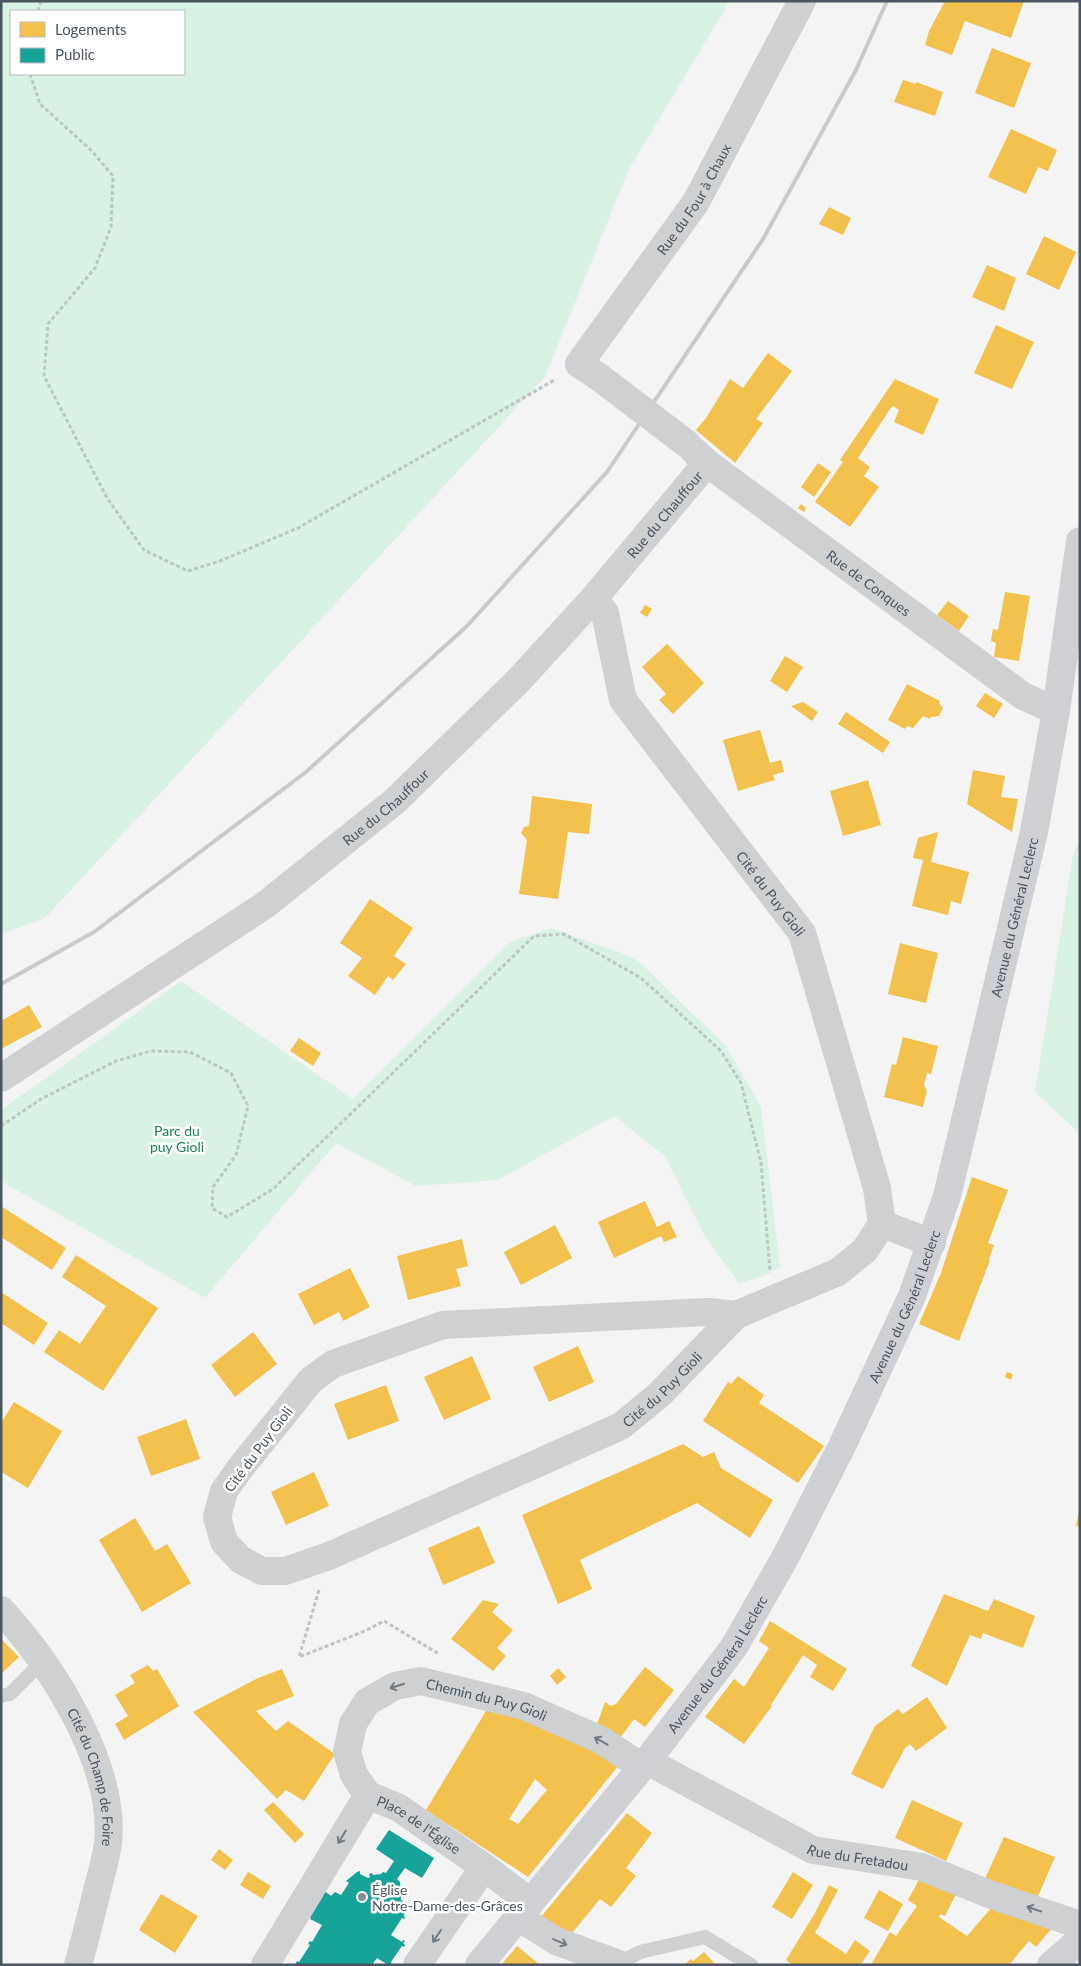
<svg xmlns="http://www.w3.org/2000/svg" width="1081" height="1966" viewBox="0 0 1081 1966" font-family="Lato,sans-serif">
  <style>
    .green { fill: #d9f2e3; fill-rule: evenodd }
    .homes { fill: #f2c14e; fill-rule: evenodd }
    .public { fill: #17a398 }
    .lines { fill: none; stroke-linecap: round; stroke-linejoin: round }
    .path { stroke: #bcc7c4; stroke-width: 3; stroke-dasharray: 4 2.5; stroke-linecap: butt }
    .lane { stroke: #ced0d2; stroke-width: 14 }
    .street { stroke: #ced0d2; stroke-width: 28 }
    .secondary { stroke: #ced0d4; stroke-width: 28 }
    .rail { stroke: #c9cacc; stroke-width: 4 }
    .street-bridge { stroke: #ced0d2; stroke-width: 28 }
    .oneway { stroke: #727b83 }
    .poi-dot { fill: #868d94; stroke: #fff; stroke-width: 2 }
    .labels { text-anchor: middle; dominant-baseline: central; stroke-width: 5; stroke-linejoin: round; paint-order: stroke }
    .street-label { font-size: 14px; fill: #4a5661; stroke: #fff }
    .park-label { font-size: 14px; fill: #17864f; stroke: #fff }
    .poi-label { font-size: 14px; fill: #4a5661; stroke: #fff; text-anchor: start }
  </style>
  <rect width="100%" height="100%" fill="#f4f4f4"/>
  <!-- green -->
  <path class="green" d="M1 1H730L628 171 545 377 45 918 1 934ZM11 11H184V74H11Z
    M1080 838V1134L1035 1092 1073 856Z
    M551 928 635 958 725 1045 761 1107 780 1267 770 1273 739 1284 703 1233 665 1156 614 1116 498 1180 416 1186 336 1143 205 1298 1 1181V1110L181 981 353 1099 510 942Z"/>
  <!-- homes -->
  <path class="homes" d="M945 1H1024L1011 38 965 21 952 55 925 45 929 31Z
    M992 48 1031 63 1014 108 975 93Z
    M903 80 916 84V82L943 92 935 116 894 102Z
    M1011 129 1057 150 1048 171 1038 167 1026 194 988 177Z
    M829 207 851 218 843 235 819 224Z
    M1044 236 1076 252 1059 290 1026 274Z
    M987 265 1016 278 1004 311 972 297Z
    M996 325 1034 342 1012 389 974 373Z
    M768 353 792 371 756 419 763 423 735 463 696 430 706 418 730 379 743 388Z
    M895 379 939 399 923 435 894 422 899 410 893 406 890 409 858 458 870 467 864 476 879 487 850 527 815 502 843 462 840 460Z
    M818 463 831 472 814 497 801 487Z
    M801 504 806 508 804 512 798 508Z
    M1005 592 1030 596 1019 661 994 657 996 643 991 641 993 629 998 630Z
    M948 601 969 616 959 631 937 615Z
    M645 605 652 609 647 617 640 613Z
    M667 644 704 683 673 714 659 700 666 694 642 667Z
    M785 656 803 667 787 692 770 681Z
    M907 684 940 701 939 703 943 708 939 716 931 717 930 719 923 716 913 728 907 726 905 729 888 720Z
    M985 693 1003 704 994 718 976 706Z
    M803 702 818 712 812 721 791 706Z
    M846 712 890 742 883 753 838 724Z
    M760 730 770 763 781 760 784 772 773 775 775 780 738 791 723 740Z
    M973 770 1005 776 1001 797 1018 799 1012 832 967 804Z
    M868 780 881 825 843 836 830 791Z
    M532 796 592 804 589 834 568 832 558 899 519 894 527 840 521 833 524 827 529 826Z
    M938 832 931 862 969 872 961 904 951 901 948 915 912 906 923 860 913 858 918 838Z
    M370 899 413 928 394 956 406 964 393 980 388 976 375 995 348 976 362 958 340 943Z
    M900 943 938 953 926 1003 888 994Z
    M29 1005 42 1027 1 1049V1021Z
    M903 1037 938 1046 931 1074 927 1073 924 1085 927 1091 923 1107 884 1097 892 1064 896 1065Z
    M299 1038 321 1053 313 1066 290 1051Z
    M972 1177 1008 1190 988 1243 994 1245 989 1259 990 1260 959 1341 919 1324 941 1273Z
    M645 1201 657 1227 669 1221 677 1237 664 1242 661 1236 614 1258 598 1222Z
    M1 1206 66 1248 52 1270 1 1237Z
    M555 1225 572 1258 521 1285 504 1252Z
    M462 1239 468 1266 456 1269 461 1286 408 1300 397 1256Z
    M76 1255 158 1308 103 1391 44 1352 59 1330 80 1344 106 1306 62 1277Z
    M350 1268 370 1307 343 1321 339 1312 314 1325 298 1294Z
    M1 1292 48 1323 34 1345 1 1323Z
    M253 1332 277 1364 235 1397 211 1365Z
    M578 1346 594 1382 549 1402 533 1367Z
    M472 1356 491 1399 444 1420 424 1377Z
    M1007 1372 1013 1374 1011 1380 1005 1377Z
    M738 1376 764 1395 759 1403 824 1446 798 1483 703 1421 728 1382 731 1384Z
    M386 1385 399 1421 348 1440 334 1404Z
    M14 1402 62 1431 28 1488 1 1472V1423Z
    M186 1419 200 1459 151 1476 137 1437Z
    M683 1444 703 1457 714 1452 721 1468 773 1500 750 1538 697 1503 580 1560 592 1589 558 1604 522 1515Z
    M314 1472 329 1506 286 1525 271 1492Z
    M1079 1511H1080V1527L1076 1526Z
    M135 1518 155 1551 167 1544 191 1583 142 1612 99 1540Z
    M479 1526 495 1563 443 1585 428 1548Z
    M944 1594 988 1611 994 1599 1035 1616 1023 1648 983 1633 981 1639 970 1635 947 1686 911 1666Z
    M483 1600 499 1604 492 1612 513 1630 497 1648 506 1656 493 1671 451 1639Z
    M770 1621 847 1669 833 1691 810 1677 817 1665 803 1655 771 1705 772 1706 744 1744 705 1717 734 1679 744 1687 769 1648 759 1641Z
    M1 1639 19 1657 1 1674Z
    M148 1665 153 1671 157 1669 179 1706 124 1740 115 1724 128 1716 115 1695 135 1683 130 1675Z
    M645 1667 674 1690 645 1727 634 1719 618 1741 596 1727 605 1702 611 1706 616 1704Z
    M558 1668 566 1677 557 1685 550 1676Z
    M282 1669 294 1696 256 1711 276 1731 288 1721 335 1754 304 1801 286 1790 277 1799 193 1712 258 1678Z
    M927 1697 947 1728 916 1751 910 1744 905 1748 883 1789 851 1774 875 1726 898 1709 903 1714Z
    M489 1706 570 1736 619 1765 528 1877 426 1810ZM535 1779 547 1790 518 1824 509 1819Z
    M912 1800 963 1823 946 1861 895 1838Z
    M273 1802 304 1834 295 1843 264 1810Z
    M627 1813 652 1833 626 1868 636 1876 611 1907 600 1899 572 1933 576 1935 540 1918Z
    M1004 1837 1055 1857 1035 1903 983 1883Z
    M219 1849 233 1860 225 1870 211 1860Z
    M248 1872 271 1886 263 1899 240 1885Z
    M793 1872 813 1885 792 1919 772 1907Z
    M921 1876 958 1890 945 1916 940 1914 939 1917 967 1936 992 1907 1000 1913 1006 1909 1053 1927 1036 1947 1029 1941 1009 1965H871L890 1932 896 1936 917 1906 908 1900Z
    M829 1885 838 1890 815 1933 846 1954 855 1940 870 1951 860 1965H792L786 1960 815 1913Z
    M879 1890 903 1904 888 1931 864 1918Z
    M161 1894 198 1916 175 1953 139 1930Z
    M517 1946 540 1965H501Z
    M704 1952 716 1965H684L691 1959 693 1961Z"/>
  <!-- public -->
  <path class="public" d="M389 1830 434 1858 422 1878 405 1868 397 1879 400 1882 401 1900 405 1903H408V1905L404 1915 405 1919 402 1918 391 1935 402 1942 403 1940 405 1941 403 1943 405 1945 404 1947 402 1946 391 1962 392 1965H388L377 1958 372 1965H295L297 1961 299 1962 310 1945 308 1944 310 1941 312 1942 322 1925 310 1919 311 1917 309 1916 310 1914H312L323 1896 322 1895 324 1893 326 1892 331 1896 335 1892 341 1895 349 1883 346 1881 357 1872 360 1871V1874L368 1878 370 1877 369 1874 372 1873 373 1875 381 1874 383 1872 386 1873 394 1861 376 1849Z"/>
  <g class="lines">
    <!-- path -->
    <path class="path" d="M38 11 41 1
      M30 74 40 104 91 150 113 176 111 227 95 268 48 324 44 376 107 498 144 550 188 571 220 561 298 528 556 379
      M1 1126 41 1099 116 1061 151 1051 190 1052 231 1073 248 1106 236 1155 213 1187 212 1208 227 1217 273 1189 534 936 564 934 641 978 721 1051 741 1083 761 1163 770 1271
      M319 1590 299 1657 365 1631 384 1621 439 1654"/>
    <!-- lane -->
    <path class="lane" d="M1 1696 10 1694 42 1662
      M620 1963 640 1952 705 1937 751 1965"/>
    <!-- street -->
    <g class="street">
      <path id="s1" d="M599 377 579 364 696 202 802 1"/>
      <path id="s2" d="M694 451 707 463 1023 696 1056 711"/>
      <path id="s3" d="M594 598 605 613 623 700 802 933 877 1188 882 1224 932 1243"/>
      <path id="s4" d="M1 1078 265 905 395 801 518 681 594 598 707 463"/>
      <path id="s5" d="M736 1315 708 1312 443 1325 333 1364 311 1380 241 1467 224 1491 217 1517 224 1542 241 1560 262 1571H285L329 1556 621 1426 660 1394 736 1315 838 1272 865 1250 882 1224"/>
      <path id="s6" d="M1 1610C52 1665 116 1765 108 1843 106 1859 101 1875 97 1891 91 1916 85 1940 78 1965"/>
      <path id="s7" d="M647 1761 813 1850 922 1867 989 1894 1080 1925"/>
      <path id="s8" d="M368 1795 354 1775 347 1752 353 1724 367 1702 395 1686 421 1681 524 1706 601 1740 642 1767"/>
      <path id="s9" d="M368 1795 399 1808 484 1867 530 1902"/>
      <path d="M518 1917 556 1941 621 1965"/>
      <path d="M265 1965 368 1795"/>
      <path d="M417 1965 484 1867"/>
    </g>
    <!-- secondary -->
    <g class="secondary">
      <path id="s10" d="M479 1965 647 1761 734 1647 786 1556 842 1446 912 1296 947 1196 1034 832 1056 711 1080 541"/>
      <path d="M1051 1965 1080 1940"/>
    </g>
    <!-- rail -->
    <path class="rail" d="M1 984 94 932 306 772 467 626 607 472 763 239 856 70 887 1"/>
    <!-- street-bridge -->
    <path class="street-bridge" d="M599 377 687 444"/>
  </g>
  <!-- one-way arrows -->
  <defs><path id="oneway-shaft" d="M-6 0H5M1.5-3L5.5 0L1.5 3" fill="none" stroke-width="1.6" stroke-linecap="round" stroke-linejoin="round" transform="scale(1.25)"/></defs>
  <g class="oneway">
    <use href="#oneway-shaft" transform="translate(397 1686) rotate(162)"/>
    <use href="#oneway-shaft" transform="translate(601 1741) rotate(-151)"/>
    <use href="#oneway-shaft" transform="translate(342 1837) rotate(121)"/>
    <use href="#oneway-shaft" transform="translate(1034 1909) rotate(-161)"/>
    <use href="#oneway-shaft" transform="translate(437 1936) rotate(124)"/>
    <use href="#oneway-shaft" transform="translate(560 1942) rotate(23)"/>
  </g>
  <!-- markers -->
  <circle class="poi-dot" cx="362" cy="1897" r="5"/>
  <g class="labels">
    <!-- street labels -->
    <g class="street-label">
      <text stroke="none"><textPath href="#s1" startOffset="225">Rue du Four à Chaux</textPath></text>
      <text stroke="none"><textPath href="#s4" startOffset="876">Rue du Chauffour</textPath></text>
      <text stroke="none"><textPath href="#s2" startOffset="219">Rue de Conques</textPath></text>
      <text stroke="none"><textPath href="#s4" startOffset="471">Rue du Chauffour</textPath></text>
      <text stroke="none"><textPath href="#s3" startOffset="351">Cité du Puy Gioli</textPath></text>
      <text stroke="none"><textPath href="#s10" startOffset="1194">Avenue du Général Leclerc</textPath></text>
      <text stroke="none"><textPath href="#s10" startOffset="789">Avenue du Général Leclerc</textPath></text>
      <text stroke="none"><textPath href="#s5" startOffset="1124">Cité du Puy Gioli</textPath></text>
      <text transform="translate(258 1449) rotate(-53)">Cité du Puy Gioli</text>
      <text stroke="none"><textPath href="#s10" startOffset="384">Avenue du Général Leclerc</textPath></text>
      <text stroke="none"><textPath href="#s8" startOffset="230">Chemin du Puy Gioli</textPath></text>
      <text stroke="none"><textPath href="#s6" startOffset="194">Cité du Champ de Foire</textPath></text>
      <text stroke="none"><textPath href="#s9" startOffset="59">Place de l'Église</textPath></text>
      <text stroke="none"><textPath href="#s7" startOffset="234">Rue du Fretadou</textPath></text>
    </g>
    <!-- park labels -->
    <g class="park-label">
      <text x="177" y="1130">Parc du<tspan x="177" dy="16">puy Gioli</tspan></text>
    </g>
    <!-- poi labels -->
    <g class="poi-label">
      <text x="372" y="1889">Église<tspan x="372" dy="16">Notre-Dame-des-Grâces</tspan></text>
    </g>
  </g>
  <!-- border -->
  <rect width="1081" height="1966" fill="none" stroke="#4a5661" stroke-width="5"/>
  <!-- legend -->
  <rect x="10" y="10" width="175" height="65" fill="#ffffff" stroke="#b7bbc0"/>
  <rect x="20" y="22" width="25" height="15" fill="#f2c14e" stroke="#b7bbc0"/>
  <text x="55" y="35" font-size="15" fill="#4a5661">Logements</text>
  <rect x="20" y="48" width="25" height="15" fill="#17a398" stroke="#b7bbc0"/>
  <text x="55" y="60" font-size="15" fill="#4a5661">Public</text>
</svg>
